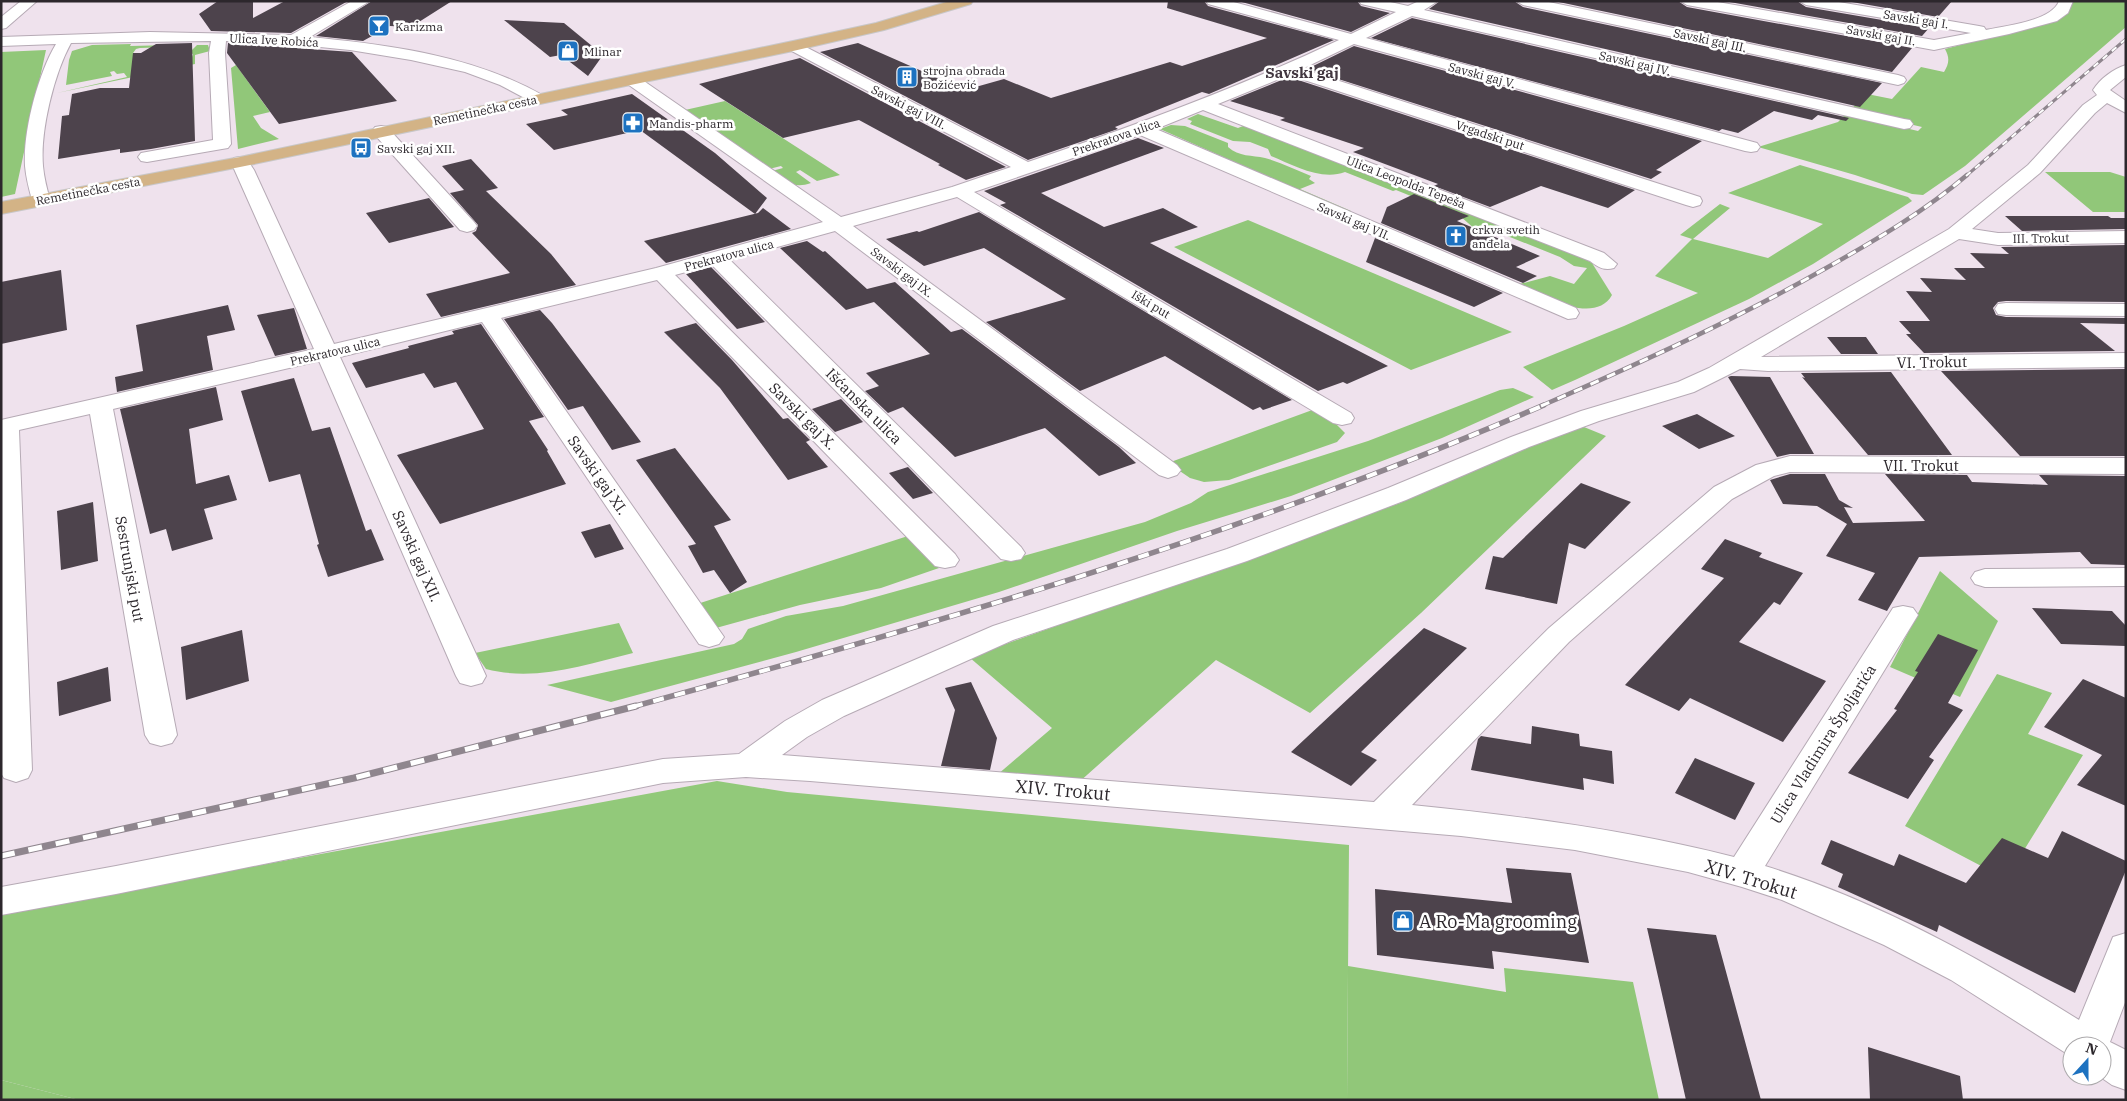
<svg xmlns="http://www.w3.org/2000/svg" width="2127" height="1101" viewBox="0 0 2127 1101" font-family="'IBM Plex Serif',serif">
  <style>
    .green { fill: #91c779 }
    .forest { fill: #92c97a }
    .building { fill: #4d434c }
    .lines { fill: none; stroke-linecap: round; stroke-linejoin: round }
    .minor-casing { stroke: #b6aab5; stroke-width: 2 }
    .major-casing { stroke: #c8c7c8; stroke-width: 2 }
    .minor { fill: #fff; fill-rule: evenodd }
    .major { fill: #d3b386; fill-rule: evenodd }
    .rail-far3-casing { stroke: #8f868e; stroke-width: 3 }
    .rail-far2-casing { stroke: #8f868e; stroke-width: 4.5 }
    .rail-far1-casing { stroke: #8f868e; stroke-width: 5.5 }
    .rail-casing { stroke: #8f868e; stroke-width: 7 }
    .rail-far3 { stroke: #fff; stroke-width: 2; stroke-dasharray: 6; stroke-linecap: butt }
    .rail-far2 { stroke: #fff; stroke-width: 3; stroke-dasharray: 9; stroke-linecap: butt }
    .rail-far1 { stroke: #fff; stroke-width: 4; stroke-dasharray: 11; stroke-linecap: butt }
    .rail { stroke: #fff; stroke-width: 5; stroke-dasharray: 14; stroke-linecap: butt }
    .labels { text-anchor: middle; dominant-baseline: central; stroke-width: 5; stroke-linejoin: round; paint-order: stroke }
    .far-street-label { font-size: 12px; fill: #2c272c; stroke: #fff }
    .far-poi-label { font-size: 12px; fill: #2c272c; stroke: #fff; text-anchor: start }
    .far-quarter-label { font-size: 15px; font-weight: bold; fill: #423740; stroke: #fff }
    .street-label { font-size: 15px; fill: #2c272c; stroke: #fff }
    .near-street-label { font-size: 18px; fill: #2c272c; stroke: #fff }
    .near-poi-label { font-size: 18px; fill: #2c272c; stroke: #fff; text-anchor: start }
  </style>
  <rect width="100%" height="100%" fill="#efe2ed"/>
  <!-- green -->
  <path class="green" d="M2071 1H2126V27L1965 166 1923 195 1912 194 1855 175 1758 147 1838 122 1846 114 1918 131 1922 127 1850 110 1867 94 1892 99 1921 67 1944 72C1949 64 1950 58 1945 49L2032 26Z
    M131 44 130 46 173 45 170 47 140 48 136 49 133 53 192 57 193 54 189 53 197 45H208L210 51 195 55V64L57 93 127 77 124 73 117 74 114 71 110 72 112 76 66 85 69 60 72 51 92 45Z
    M46 50 15 194 1 197V52Z
    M236 65 270 112 253 116 261 128 279 139 238 149 231 68Z
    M725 101 840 175 817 181 800 170 796 172 811 183C794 189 785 182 772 171L783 168 781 166 769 169 712 128 722 125 720 123 709 126 685 110Z
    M1198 114 1238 128 1248 124 1576 254 1592 263 1612 295C1595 326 1539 295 1516 285L1550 276 1574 284 1587 268 1574 266 1560 257 1485 227 1476 230 1460 216 1396 190 1393 191 1345 172C1321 181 1293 165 1271 156L1268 149 1250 142 1233 141 1190 124 1192 121 1187 119Z
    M1171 125 1185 126 1228 143V147C1239 157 1252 155 1265 158 1281 162 1296 170 1311 176L1309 179 1315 183 1300 189 1351 211 1349 213 1160 129Z
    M1800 165 1908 197 1912 201 1813 264 1749 299 1575 380 1552 390 1523 367 1624 326 1698 293 1655 276 1692 239 1680 235 1720 204 1730 208 1693 239 1768 258 1823 224 1728 193Z
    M2045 172H2110L2126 177V212H2093Z
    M1248 220 1512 332 1411 370 1174 247Z
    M1513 388 1534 397 1442 438 1291 496 1177 531 999 592 796 652 611 702 547 685 734 644 742 639 748 629 786 616 843 606 1145 522 1191 503 1208 492 1368 441 1500 390Z
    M1315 409 1337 425 1345 433 1337 442 1229 480 1204 482 1190 478 1168 463Z
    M1584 427 1606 436 1421 613 1310 713 1216 660 1078 783 997 775 1052 728 969 657 1400 503 1488 461Z
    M908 536 939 568 881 588 800 605 716 628 694 605Z
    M1940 571 1998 621 1960 697 1890 667Z
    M619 623 633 653C584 665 535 682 486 669L475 653Z
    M1997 674 2052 693 2028 734 2083 755 2006 879 1905 826Z
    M1348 966 1506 992 1504 968 1633 982 1659 1100H1347Z
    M1 1080 79 1100H1Z"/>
  <!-- forest -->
  <path class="forest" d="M717 781 787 792 1349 845 1347 1100H79L1 1080V913Z"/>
  <!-- building -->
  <path class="building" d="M218 1H253V18L285 1H348L291 33 211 31 199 14Z
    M372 1H452L411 27 390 26 363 41 316 36Z
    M1168 1H1204L1208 6 1334 40 1209 94 1202 92 1115 127 1118 129 1028 160 820 52 858 43 965 90 1004 79 1051 98 1170 62 1182 66 1267 38 1167 8Z
    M1238 1H1357L1361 6 1390 13 1351 32Z
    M1440 1H1514L1523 7 1882 83 1860 107 1429 9Z
    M1554 1H1678L1687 7 1912 48 1892 72Z
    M1724 1H1797L1806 7 1929 28 1922 36Z
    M1846 1H1952L1938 17Z
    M1412 18 1849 118 1846 121 1818 115 1812 120 1774 111 1738 133 1722 129 1719 131 1371 38Z
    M504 20 564 23 603 55 588 76 561 55 550 57Z
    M192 43 195 141 151 149 120 153V149L58 159 62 116 69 115 72 94 100 88H129L133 53H141L156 44Z
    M228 43 352 52 397 101 279 124 227 53Z
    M1354 46 1702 141 1656 170 1662 172 1651 179 1307 69Z
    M800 58 1006 167 966 180 938 165 940 164 859 120 783 138 699 84Z
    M1289 77 1635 190 1608 208 1541 186 1490 207 1434 186 1438 184 1353 152 1364 148 1280 120 1285 118 1230 101Z
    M632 94 715 153 767 198 755 214 640 130 554 150 526 124 568 115 561 110Z
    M1138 138 1164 148 1041 193 1104 227 1163 208 1198 227 1150 243 1388 366 1347 384 1343 382 1318 391 1000 205 1006 203 984 191Z
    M471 159 498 188 486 191 551 254 576 285 441 317 426 294 510 273 472 233 476 231 478 225 450 193 464 190 442 166Z
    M1414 194 1469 216 1457 221 1540 256 1516 267 1537 276 1523 283 1381 223 1387 207Z
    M429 198 454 227 389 243 366 213Z
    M763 208 791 229 666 263 644 241 758 213Z
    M979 212 1292 400 1263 410 1260 407 1253 410 1165 356 1080 391 986 322 1066 299 984 248 924 266 886 239 917 231 919 232Z
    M2005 216H2108L2111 218H2126V229L2022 231Z
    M1375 238 1503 293 1474 307 1366 262Z
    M807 241 823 252 825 251 867 289 895 282 951 332 962 329 1119 447 1136 463 1099 476 1045 428 955 457 903 407 888 413 865 391 879 386 866 373 930 354 874 302 846 310 780 248Z
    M2126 245V302L2006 301 1998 302 1993 308 1996 315 2006 317 2126 318V324L2080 323 2115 351 1924 353 1906 334H1911L1899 321H1930L1906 291 1932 292 1920 278 1966 280 1954 268H1985L1970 253 2009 254 2001 247Z
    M711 267 726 282 765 322 737 329 686 274Z
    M61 270 67 330 1 344V282Z
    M228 305 235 330 207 336 213 370 117 392 115 377 143 371 136 325Z
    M294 308 307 349 275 356 257 315Z
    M540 310 552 323 641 442 612 450 583 406 568 410 504 319Z
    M696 323 732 360 783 419 788 418 810 440 806 442 828 467 788 480 720 388 664 332Z
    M481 324 544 417 529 421 548 450 547 451 566 484 440 524 397 455 484 429 456 382 434 388 424 373 366 388 352 363 409 348 408 346 454 334 452 331Z
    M1827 337H1866L1878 354H1841Z
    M2126 369V456H2020L1941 371Z
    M1891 372 1952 455H1868L1802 377 1805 378 1801 373Z
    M1731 376 1770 377 1814 454H1790L1777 457 1728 377Z
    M294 378 312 431 330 427 366 531 371 529 384 560 328 577 317 545 319 544 300 474 269 482 241 391Z
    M216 387 223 420 189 429 196 484 229 475 237 500 204 509 213 539 172 551 166 529 150 534 120 409Z
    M841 399 863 422 835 432 812 409Z
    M1697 414 1735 436 1699 449 1662 426Z
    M675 448 731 520 714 526 747 582 730 593 714 570 703 573 688 546 696 544 636 460Z
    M908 467 933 493 913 499 889 473Z
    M1790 474H1825L1839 500 1853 508 1844 507 1853 523 1925 521 1885 474 1967 475 1972 482 2048 485 2039 475 2126 476V565L2091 564 2080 552 1919 557 1887 611 1858 600 1875 573 1826 556 1847 524 1817 506 1783 504 1770 480Z
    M1581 483 1631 502 1585 549 1569 543 1557 604 1485 589 1493 556 1503 558Z
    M93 502 98 561 61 570 57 511Z
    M610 524 624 549 595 558 581 532Z
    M1725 539 1762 553 1759 557 1803 573 1780 605 1774 602 1739 642 1826 681 1783 742 1690 698 1679 711 1625 685 1724 578 1701 569Z
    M2032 608 2112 611 2126 626V646L2061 644Z
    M1424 628 1467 648 1361 752 1377 760 1351 786 1291 752Z
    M242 630 249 681 186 700 181 647Z
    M1938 634 1978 650 1948 703 1963 710 1929 757 1934 760 1908 799 1848 773 1897 710 1894 709 1918 672 1915 671Z
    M108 667 111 701 59 716 57 682Z
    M2083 679 2126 698V806L2077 785 2102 755 2044 727Z
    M971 682 997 738 990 770 941 766 955 710 945 688Z
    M1532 726 1579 734 1580 746 1612 751 1614 784 1583 778 1584 790 1471 770 1478 739 1481 736 1531 744Z
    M1695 758 1755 783 1735 820 1675 793Z
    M2062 831 2126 861V870L2075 993 1939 925 1937 932 1838 887 1843 874 1821 864 1831 840 1894 866 1899 854 1966 883 2002 838 2048 858Z
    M1506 868 1571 873 1589 963 1492 951 1494 969 1377 955 1375 889 1512 903Z
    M1647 928 1716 935 1761 1100H1686Z
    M1868 1047 1960 1076 1963 1100H1870Z"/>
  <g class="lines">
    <!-- minor casing -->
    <g class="minor-casing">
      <path id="minor" d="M21 1H37L6 28 1 29V17Z
        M352 1H370L310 37C390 45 472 55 544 96L546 99 544 102H532L500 85 465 72 411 60 350 50 300 45 226 41 225 53 231 144 228 148 222 149 147 162 141 161 138 157 141 153 213 140 209 53 211 41 71 43C54 74 40 131 43 166 44 178 47 189 50 200L48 204 41 206 34 204 32 200C29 189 26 178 25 166 23 131 38 74 56 44L1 46V37L150 32 291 35Z
        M1206 1H1230L1351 34 1396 12 1361 4 1359 1H1386L1408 6 1419 1H1438L1424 10 1904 119 1910 120 1913 124 1910 128 1904 129 1412 16 1366 38 1757 143 1760 147 1757 151 1751 152 1745 151 1354 44 1302 69 1700 197 1702 201 1700 205 1693 207 1686 205 1289 75 1218 104 1604 253 1617 264 1614 268C1604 271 1598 267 1590 261L1203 110 1156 129 1576 308 1579 313 1576 318 1568 319 1140 135 974 192 1351 413 1354 418 1351 423 1342 425 1333 423 957 197 853 226 1177 465 1181 470 1177 475 1168 478 1159 475 835 231 730 260 1021 547 1025 553 1021 559 1011 561 1001 559 712 265 675 275 955 554 959 560 955 566 945 568 935 566 657 280 501 318 724 637 719 644 709 647 699 644 482 322 340 357 486 676 482 683 471 686 460 683 456 676 319 361 113 409 177 735 172 743 161 746 150 743 145 735 90 414 19 430 32 770 28 778 16 782 4 778 1 773V420L314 349 231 162 234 158 240 157 246 158 254 170 334 344 656 268 823 222 626 83 624 80 626 77H638L841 217 952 187 1011 167 788 49 785 46 788 43H798L1028 162C1133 126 1238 88 1339 40L1208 4Z
        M1516 1H1544L1898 75 1904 77 1906 80 1904 83 1898 85 1523 5Z
        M1680 1H1712L1934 40 1971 33 1806 5 1799 1H1833L1979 26 1984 27 1986 30C2005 26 2052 21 2059 1H2073L2068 13 2057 21 2009 34 1934 50 1687 5Z
        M2126 65V77L2110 90 2126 101V113L2107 103 2095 113 2040 173 1972 229 1998 233 2126 231V243L1998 245 1959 239 1761 357 2126 353V367L1768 371 1740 369 1694 392 1599 421 1529 447 1406 500 1247 561 1013 640 844 716 807 737 782 755 1374 802 1549 628 1714 487 1756 465 1790 456 2126 458V474L1790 472 1774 476 1732 499 1569 642 1412 805C1521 816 1628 830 1734 857L1893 608 1903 606 1913 608 1918 615 1765 866C1878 901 1980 958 2079 1020L2113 937 2126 933V1000L2110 1042 2126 1050V1090L2112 1085 2099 1076H2102V1046H2072V1057L1951 980 1884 945 1782 900 1742 887 1688 872 1575 850 1461 836 810 781 746 777 663 783 116 894 1 915V887L116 866 663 759 739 754 785 721 822 700 993 626 1227 549 1388 488 1511 437 1581 411 1678 382 1709 368 1949 229 2028 165 2083 105 2097 95 2093 90C2100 79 2113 69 2126 65Z
        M381 126 387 127 474 222 477 226 474 230 467 232 460 230 375 135 372 131 375 127Z
        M2006 303 2126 304V316L2006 315 1998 314 1995 309 1998 304Z
        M2126 568V586L1985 587 1975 584 1971 578 1975 572 1985 569Z"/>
    </g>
    <!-- major casing -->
    <g class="major-casing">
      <path id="major" d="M950 1H973L971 4 884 30 793 51 240 167 1 214V202L240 157 793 41 876 23Z"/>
    </g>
    <!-- minor -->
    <use href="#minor" class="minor"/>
    <!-- major -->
    <use href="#major" class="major"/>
    <!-- rail-far3 casing -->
    <g class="rail-far3-casing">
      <path id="rail-far3" d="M1966 176 2126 39"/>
    </g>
    <!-- rail-far2 casing -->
    <g class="rail-far2-casing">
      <path id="rail-far2" d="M1541 406C1638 364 1735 320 1828 267 1876 240 1925 211 1967 175"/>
    </g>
    <!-- rail-far1 casing -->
    <g class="rail-far1-casing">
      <path id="rail-far1" d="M632 707C940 623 1250 532 1544 405"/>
    </g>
    <!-- rail casing -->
    <g class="rail-casing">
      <path id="rail" d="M1 856 354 778 636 706"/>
    </g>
    <!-- rail-far3 -->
    <use href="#rail-far3" class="rail-far3"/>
    <!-- rail-far2 -->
    <use href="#rail-far2" class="rail-far2"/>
    <!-- rail-far1 -->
    <use href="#rail-far1" class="rail-far1"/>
    <!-- rail -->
    <use href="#rail" class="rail"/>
  </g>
  <!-- icons -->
  <defs>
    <g id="bar-square" transform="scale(1.125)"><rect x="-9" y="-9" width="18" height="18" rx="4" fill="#1d72c0" stroke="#fff"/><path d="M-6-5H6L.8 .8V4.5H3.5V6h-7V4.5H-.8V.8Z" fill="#fff"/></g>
    <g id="shop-square" transform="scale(1.125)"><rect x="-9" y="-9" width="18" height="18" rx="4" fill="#1d72c0" stroke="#fff"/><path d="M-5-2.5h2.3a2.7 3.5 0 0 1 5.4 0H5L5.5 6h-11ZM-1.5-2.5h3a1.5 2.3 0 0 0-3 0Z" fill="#fff"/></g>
    <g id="building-square" transform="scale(1.125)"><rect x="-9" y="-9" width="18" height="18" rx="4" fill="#1d72c0" stroke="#fff"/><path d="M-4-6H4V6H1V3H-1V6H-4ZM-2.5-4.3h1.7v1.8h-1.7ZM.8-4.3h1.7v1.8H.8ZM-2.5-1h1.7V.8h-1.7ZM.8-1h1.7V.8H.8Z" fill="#fff"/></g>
    <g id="pharmacy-square" transform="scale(1.125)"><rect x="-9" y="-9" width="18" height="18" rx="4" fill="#1d72c0" stroke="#fff"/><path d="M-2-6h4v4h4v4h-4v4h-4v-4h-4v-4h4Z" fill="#fff"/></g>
    <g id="bus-square" transform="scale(1.125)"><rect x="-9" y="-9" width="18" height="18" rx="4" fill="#1d72c0" stroke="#fff"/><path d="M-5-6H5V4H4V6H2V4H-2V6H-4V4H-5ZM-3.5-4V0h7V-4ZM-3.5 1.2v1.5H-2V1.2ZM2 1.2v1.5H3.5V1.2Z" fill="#fff"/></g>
    <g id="church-square" transform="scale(1.125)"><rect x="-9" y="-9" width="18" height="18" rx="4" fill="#1d72c0" stroke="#fff"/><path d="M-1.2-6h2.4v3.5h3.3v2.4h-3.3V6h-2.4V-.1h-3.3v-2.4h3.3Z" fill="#fff"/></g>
  </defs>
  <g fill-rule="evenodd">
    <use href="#bar-square" x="379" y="26"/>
    <use href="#shop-square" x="568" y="51"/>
    <use href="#building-square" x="907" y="77"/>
    <use href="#pharmacy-square" x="633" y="123"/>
    <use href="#bus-square" x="361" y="148"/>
    <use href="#church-square" x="1456" y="236"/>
    <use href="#shop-square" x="1403" y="921"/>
  </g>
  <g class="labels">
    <!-- far-street labels -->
    <g class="far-street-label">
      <text transform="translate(1916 19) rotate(9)">Savski gaj I.</text>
      <text transform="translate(1881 35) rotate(10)">Savski gaj II.</text>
      <text transform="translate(274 40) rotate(3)">Ulica Ive Robića</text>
      <text transform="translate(1710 40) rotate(12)">Savski gaj III.</text>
      <text transform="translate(1635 63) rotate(13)">Savski gaj IV.</text>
      <text transform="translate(1482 75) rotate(15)">Savski gaj V.</text>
      <text transform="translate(909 107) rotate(27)">Savski gaj VIII.</text>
      <text transform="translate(485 110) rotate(-12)">Remetinečka cesta</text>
      <text transform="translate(1490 135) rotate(18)">Vrgadski put</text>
      <text transform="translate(1116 137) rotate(-19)">Prekratova ulica</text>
      <text transform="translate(1406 182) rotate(21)">Ulica Leopolda Tepeša</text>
      <text transform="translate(88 191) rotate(-11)">Remetinečka cesta</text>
      <text transform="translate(1354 221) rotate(23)">Savski gaj VII.</text>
      <text transform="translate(2041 238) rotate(-1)">III. Trokut</text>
      <text transform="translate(729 255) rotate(-15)">Prekratova ulica</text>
      <text transform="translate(902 272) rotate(37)">Savski gaj IX.</text>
      <text transform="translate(1151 304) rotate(31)">Iški put</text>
      <text transform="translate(335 351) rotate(-13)">Prekratova ulica</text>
    </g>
    <!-- far-poi labels -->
    <g class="far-poi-label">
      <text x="395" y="26">Karizma</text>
      <text x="584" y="51">Mlinar</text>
      <text x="923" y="70">strojna obrada<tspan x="923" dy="14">Božićević</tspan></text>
      <text x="649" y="123">Mandis-pharm</text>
      <text x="377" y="148">Savski gaj XII.</text>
      <text x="1472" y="229">crkva svetih<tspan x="1472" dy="14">anđela</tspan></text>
    </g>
    <!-- far-quarter labels -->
    <g class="far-quarter-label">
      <text x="1302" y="72">Savski gaj</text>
    </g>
    <!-- street labels -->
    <g class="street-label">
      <text transform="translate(1932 362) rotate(-1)">VI. Trokut</text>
      <text transform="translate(864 406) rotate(45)">Išćanska ulica</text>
      <text transform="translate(803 416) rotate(45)">Savski gaj X.</text>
      <text x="1921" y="465">VII. Trokut</text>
      <text transform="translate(598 475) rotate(55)">Savski gaj XI.</text>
      <text transform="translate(417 556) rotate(66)">Savski gaj XII.</text>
      <text transform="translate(130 569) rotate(80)">Sestrunjski put</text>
      <text transform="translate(1823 744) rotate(-58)">Ulica Vladimira Špoljarića</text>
    </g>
    <!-- near-street labels -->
    <g class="near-street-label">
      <text transform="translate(1063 790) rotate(5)">XIV. Trokut</text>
      <text transform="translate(1751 879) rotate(17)">XIV. Trokut</text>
    </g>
    <!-- near-poi labels -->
    <g class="near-poi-label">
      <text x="1419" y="921">A Ro-Ma grooming</text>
    </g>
  </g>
  <!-- border -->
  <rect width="2127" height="1101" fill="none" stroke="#2c272c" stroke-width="5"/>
  <!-- north arrow -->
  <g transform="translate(2087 1061) rotate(21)"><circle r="24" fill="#ffffff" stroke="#aba9ab"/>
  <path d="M0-4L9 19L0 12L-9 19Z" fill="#1d72c0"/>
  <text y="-8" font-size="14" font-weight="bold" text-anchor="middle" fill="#2c272c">N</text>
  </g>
</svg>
